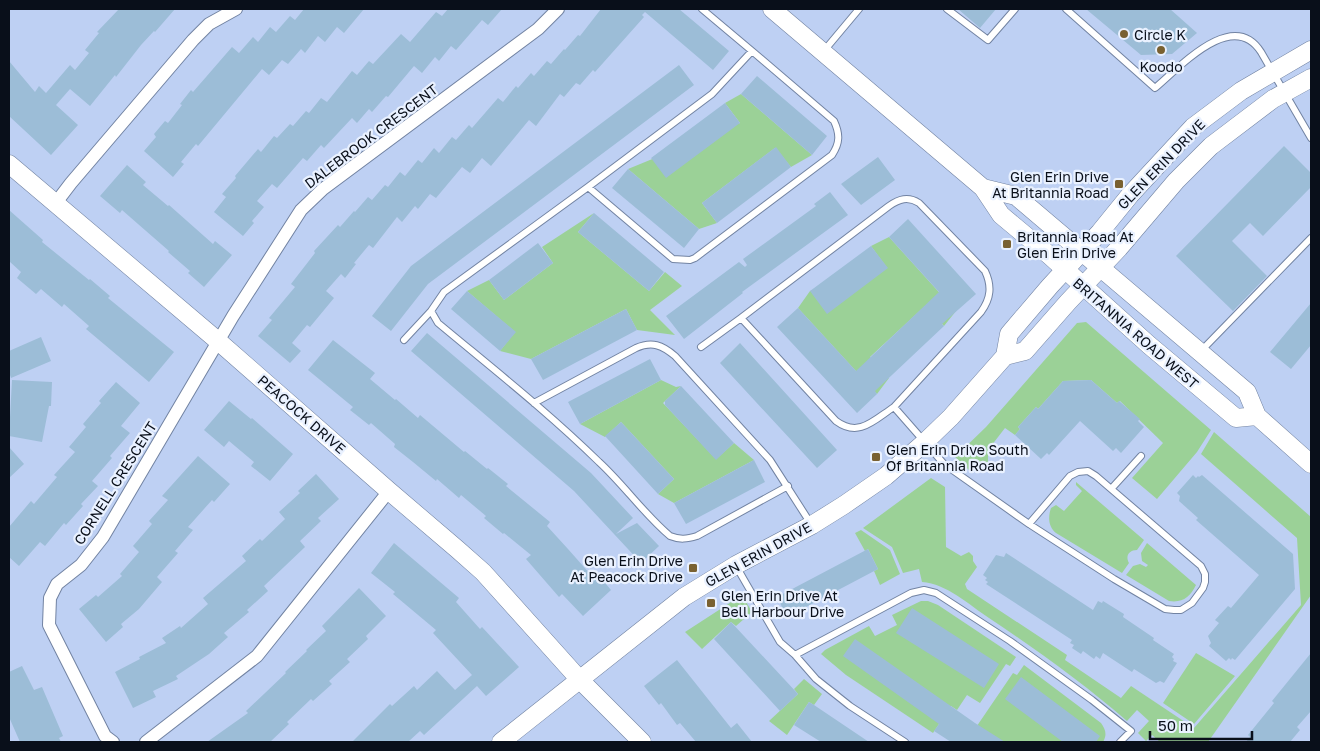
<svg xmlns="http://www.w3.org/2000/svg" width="1320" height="751" viewBox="0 0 1320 751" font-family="'Golos Text',sans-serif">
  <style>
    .green { fill: #9bd197 }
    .building { fill: #9cbdd7 }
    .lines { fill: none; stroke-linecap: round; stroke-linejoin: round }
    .lane-casing { stroke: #7283a2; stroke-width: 8 }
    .street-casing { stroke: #7283a2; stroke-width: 14 }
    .secondary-casing { stroke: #7283a2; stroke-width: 19 }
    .lane { stroke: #fff; stroke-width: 6 }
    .street { stroke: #fff; stroke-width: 12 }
    .secondary { stroke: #fff; stroke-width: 18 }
    .poi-dot { fill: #796131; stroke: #e9f1ff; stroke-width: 2 }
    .labels { text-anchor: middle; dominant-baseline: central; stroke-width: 4.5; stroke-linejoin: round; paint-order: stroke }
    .poi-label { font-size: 14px; fill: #090f1a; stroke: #e9f1ff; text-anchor: start }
    .street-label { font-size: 14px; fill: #090f1a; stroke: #e9f1ff }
  </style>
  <rect width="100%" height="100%" fill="#bed0f3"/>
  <!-- green -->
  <path class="green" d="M741 94 812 155 791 167 775 148 702 203 717 223 699 229 628 169 740 123 725 103Z
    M594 213 578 232 649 291 665 272 682 286 650 310 675 335 637 330 626 309 531 359 500 351 515 332 467 291 489 280 504 300 553 263 542 247Z
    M889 237 956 311 944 326 925 306 870 357 889 378 877 394 798 308 810 291 887 268 871 246Z
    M1086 322 1211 430 1197 452 1157 499 1132 478 1163 443 1120 401 1117 403 1091 380 1063 381 1038 409 1036 407 1018 427 1020 429 1015 435 1005 428 988 450V472L977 462 969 470 955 457 986 427 1077 323Z
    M661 380 676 387 681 386 663 403 716 459 734 443 754 460 674 503 658 494 674 479 621 422 605 437 580 424Z
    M1214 432 1311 517V595L1208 742H1160L1152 735 1146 741 1138 733 1149 721 1137 710 1127 721C1083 683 1037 650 989 618 968 604 947 584 922 582L919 569 903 573 892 547 863 528 931 478 945 487 946 547 961 556 969 552 973 556V561L977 567 965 584 967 589 1067 655 1065 660 1121 698 1131 686 1194 728 1301 605 1297 538 1201 454Z
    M1076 482 1144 540 1137 550C1129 550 1125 556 1129 563L1122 573 1056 533C1048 526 1048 517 1051 508L1056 505 1064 511 1082 491 1076 485Z
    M861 530 890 550 900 574 880 585 874 571 878 569 868 549 865 551 855 533Z
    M1147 543 1196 585C1190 597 1183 603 1169 601L1126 575 1133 566 1140 564 1146 567 1148 565 1142 561 1141 553Z
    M742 595 752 612 736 626 731 622 702 649 685 632Z
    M921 601H928L938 605 1016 657 1010 666 1006 664 980 703 967 695 957 710 951 706 933 733 846 675 821 654 825 650 869 626 875 636 897 625 892 615Z
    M1196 653 1235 676 1194 724 1163 703Z
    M1024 665 1101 723C1106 730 1107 735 1103 742H966L1013 673 1017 675Z
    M804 679 822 694 814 705 809 702 787 735 769 721 798 694 794 689Z"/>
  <!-- building -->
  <path class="building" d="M119 9H175L155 32 154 31 141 45 116 77 115 75 90 106 70 89 56 105 78 125 51 155 9 116V61L35 92 39 86 46 93 70 65 75 70 89 53 85 50 99 33 97 32Z
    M304 9H364L344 33 337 27 325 42 318 36 305 53 301 49 288 64 282 60 269 75 262 69 198 146 196 144 181 162 184 164 173 177 144 151 156 137 154 134 165 121 168 123 182 105 180 104 191 90 193 92 232 47 239 53 253 37 258 42 270 27 276 32 290 16 295 20Z
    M448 9H502L488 25 482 20 456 50 451 46 439 61 435 57 422 73 414 66 388 97 386 96 372 112 369 109 357 123 352 118 324 148 321 145 307 161 303 158 277 188 272 184 257 201 264 207 252 221 254 223 243 236 214 212 226 197 222 194 236 178 235 176 258 149 261 152 274 136 277 138 290 124 293 126 306 111 309 113 321 98 327 102 352 71 357 75 369 61 373 64 401 34 410 42 436 12 442 16Z
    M601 9H679L729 51 713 70 645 12 642 15 644 17 595 72 593 70 580 85 576 83 564 97 560 94 536 126 529 120 491 166 482 158 470 173 462 167 436 198 430 194 418 209 415 206 402 222 397 217 373 248 369 245 354 263 356 264 345 278 341 274 326 291 334 298 310 327 307 325 292 343 301 351 290 363 258 336 272 320 269 318 295 287 291 284 315 253 314 251 338 225 340 227 354 211 355 212 368 197 372 200 385 185 388 187 400 172 405 176 418 160 422 163 434 148 439 153 452 137 456 140 469 125 472 128 498 98 503 102 516 86 518 88 531 73 534 76 547 61 551 64 564 49 565 50 578 35 580 36Z
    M958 9H996L980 28Z
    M1086 9H1170L1197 33 1172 54 1141 55Z
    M679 65 694 85 428 284 391 331 372 316 411 266Z
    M757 76 827 136 812 155 741 94Z
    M725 103 740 123 666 178 651 158Z
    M1284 146 1311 173V187L1263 236 1250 223 1232 241 1267 276 1233 311 1176 256Z
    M776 147 791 167 717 223 702 203Z
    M878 157 895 180 861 205 841 184Z
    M127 165 146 182 143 185 168 206 169 205 213 244 215 241 232 255 204 287 188 273 190 271 168 252 169 251 138 224 122 210 120 213 100 196Z
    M628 169 699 229 684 248 612 188Z
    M830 192 848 215 742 292 743 293 684 339 666 316 739 262 745 267 747 265 743 259 816 206 814 204Z
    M9 210 43 240 42 242 89 280 90 279 110 296 108 298 174 352 149 382 86 329 89 326 64 304 62 307 41 289 36 294 17 278 21 272 9 261Z
    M594 213 664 272 649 291 578 232Z
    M908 219 976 294 942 324 944 326 875 391 877 394 857 413 777 327 798 308 856 371 939 292 889 237Z
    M538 243 553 263 504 300 489 280Z
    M871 246 888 268 827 314 810 291Z
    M467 291 516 332 500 351 451 309Z
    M1311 303V345L1291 369 1270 352Z
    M626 309 637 330 543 380 531 359Z
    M427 333 591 473 633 518 616 534 637 523 659 546 641 563 574 491 411 351Z
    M41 337 51 361 11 378 9 372V351Z
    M333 340 375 373 370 379 395 400 396 399 418 418 420 415 464 452 465 451 487 469 488 468 508 484 506 486 550 522 547 526 568 549 591 575 595 571 611 590 583 616 562 594 559 597 526 559 531 555 504 533 503 534 484 518 486 516 461 495 459 498 437 479 436 481 413 462 394 447 395 444 371 423 369 425 350 410 353 407 308 370Z
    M740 343 837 450 817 468 720 363Z
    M650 359 661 380 580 424 568 402Z
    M12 380 52 382 51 406H49L42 442 9 436Z
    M1091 380 1117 403 1119 401 1140 419 1138 421 1144 427 1121 453 1116 448 1113 451 1080 421 1049 455 1047 453 1041 459 1015 435 1020 429 1018 427 1036 407 1038 409 1063 381Z
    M116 382 140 403 121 426 130 433 110 456 112 458 92 481 98 486 81 504 83 506 66 525 64 523 45 546 40 542 19 566 9 557V527L31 501 34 504 57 477 54 475 75 452 69 447 86 427 83 424 101 403 99 401Z
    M681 386 734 443 716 460 665 405V401Z
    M229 401 251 419 252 418 293 454 270 481 251 466 254 462 229 441 224 447 204 430Z
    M621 422 674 479 658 494 605 436Z
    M9 447 24 464 9 478Z
    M198 456 230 484 214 502 212 500 188 527 193 530 175 551 178 553 157 577 162 582 139 609 121 624 123 627 106 642 79 609 96 595 98 597 122 576 120 574 139 552 133 546 152 524 149 521 168 500 162 496Z
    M754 460 765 482 686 524 674 503Z
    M316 474 339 499 318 518 321 521 300 541 305 547 264 586 268 591 247 610 249 612 224 633 228 637 209 654 176 676 178 679 153 691 156 697 133 708 115 672 140 659 139 657 166 643 162 638 180 626 181 628 208 604 203 598 246 561 242 556 260 539 262 541 285 519 279 512 300 493 298 491Z
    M1193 475 1196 478 1198 476 1199 477 1202 475 1293 554 1295 589 1235 660 1232 658 1231 660 1229 658 1226 661 1209 646 1211 643 1208 636 1219 623 1215 620 1228 606 1231 608 1259 575 1196 520 1198 518 1179 501 1180 496 1177 493Z
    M394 543 459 598 456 602 480 629 482 627 519 667 486 696 477 686 424 735 420 731 408 742H352L390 704 392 706 414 686 417 690 437 671 455 690 472 675 433 633 436 630 393 594 395 592 371 573Z
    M868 549 878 569 787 617 777 597Z
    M1006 553 1093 610 1098 601 1102 603 1103 601 1124 614 1123 617 1154 638 1153 640 1174 654 1172 657 1174 659 1173 661 1177 663 1164 683 1160 681 1156 683 1134 669 1132 672 1103 653 1100 659 1096 656 1094 659 1083 651 1081 654 1072 648 1074 645 1070 643 1072 640 986 584 988 582 985 580 987 578 983 575 996 555 1004 557Z
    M359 588 386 616 366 636 368 639 347 659 350 662 329 681 332 684 313 701 311 699 287 722 289 724 270 742H207L248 713 246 711 286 673 285 672 307 651 306 650 326 631 322 626Z
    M912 608 999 664 984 688 896 633Z
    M731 622 798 694 780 711 714 639Z
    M855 639 975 723 1005 742H951L934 731 939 724 843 656Z
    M1311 653V711L1297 727 1300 730 1290 742H1246L1250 737 1248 735 1274 703 1272 701Z
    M677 660 731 728 737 723 752 742H696L680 723 677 725 661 703 659 705 644 686Z
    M22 666 34 690 42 687 63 736 59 738 61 742H20L9 717V672Z
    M1021 677 1100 736 1096 742H1063L1005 699Z
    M809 702 814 705 869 742H821L794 725Z"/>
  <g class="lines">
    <!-- lane casing -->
    <g class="lane-casing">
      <path id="lane" d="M702 9 752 51
        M947 9 988 40 1015 9
        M1066 9 1155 88C1180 67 1233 8 1261 52L1311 138
        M823 52 859 9
        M588 187 673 259 690 260 695 258 832 155C840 143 840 134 834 121L752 51 712 94 588 187 444 292 431 311 438 323C492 368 548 412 599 462 624 485 644 514 670 536 680 540 687 539 697 536L788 486
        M404 340 431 311
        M701 347 741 318
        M1200 352 1311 238
        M534 403 636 348C652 341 662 345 675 356L770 460 811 524
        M894 407 981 312C991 298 992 286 985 271L919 203C908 196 899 199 889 206L741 318 836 421C859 438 874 420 894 407L944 464 1029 524 1114 579 1165 609 1174 610H1181L1192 603 1203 588 1205 582V574L1201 566 1096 476 1088 471 1078 472 1070 476 1029 524
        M1112 488 1141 456
        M736 566 780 642 795 655 816 679 850 706 905 742
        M795 655 911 593 924 590 936 593 1010 641 1092 700 1131 731 1120 742"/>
    </g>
    <!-- street casing -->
    <g class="street-casing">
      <path id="street" d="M55 204 71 183 193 40 209 24 236 9
        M113 742 105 736 49 625 50 598 57 584 81 565 103 537 233 316 301 210 323 189 538 29 558 9
        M146 742 257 656 389 491"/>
    </g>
    <!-- secondary casing -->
    <g class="secondary-casing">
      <path id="secondary" d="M772 9 983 188 1001 215 1049 255 1149 345 1236 418 1257 416
        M9 164 218 341 389 491 457 549 483 572 580 680 642 742
        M983 188 1016 196 1247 392 1257 416 1311 464
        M1005 356 1025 351 1068 302 1119 248 1176 181 1211 146 1273 99 1311 78
        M501 742 684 597 736 565 812 525 844 505 886 476 924 443 951 417 1005 356 1009 334 1050 286 1100 232 1130 195 1193 127 1241 91 1311 50"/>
    </g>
    <!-- lane -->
    <use href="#lane" class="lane"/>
    <!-- street -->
    <use href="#street" class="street"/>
    <!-- secondary -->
    <use href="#secondary" class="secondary"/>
  </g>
  <!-- markers -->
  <g class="poi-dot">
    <circle cx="1124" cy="34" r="5"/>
    <circle cx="1161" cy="50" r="5"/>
    <rect x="1114" y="179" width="10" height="10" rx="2.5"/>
    <rect x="1002" y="239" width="10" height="10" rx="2.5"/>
    <rect x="871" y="452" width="10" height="10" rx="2.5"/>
    <rect x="688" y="563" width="10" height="10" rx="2.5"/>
    <rect x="706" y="598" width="10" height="10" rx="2.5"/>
  </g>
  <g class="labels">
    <!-- poi labels -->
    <g class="poi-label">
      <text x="1134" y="34">Circle K</text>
      <text x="1161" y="66" text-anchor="middle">Koodo</text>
      <text x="1109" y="176" text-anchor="end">Glen Erin Drive<tspan x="1109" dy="16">At Britannia Road</tspan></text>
      <text x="1017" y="236">Britannia Road At<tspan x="1017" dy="16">Glen Erin Drive</tspan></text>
      <text x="886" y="449">Glen Erin Drive South<tspan x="886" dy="16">Of Britannia Road</tspan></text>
      <text x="683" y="560" text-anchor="end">Glen Erin Drive<tspan x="683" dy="16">At Peacock Drive</tspan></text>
      <text x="721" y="595">Glen Erin Drive At<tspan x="721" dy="16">Bell Harbour Drive</tspan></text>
    </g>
    <!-- street labels -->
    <g class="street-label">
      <text transform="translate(371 136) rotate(-37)">DALEBROOK CRESCENT</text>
      <text transform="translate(1161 164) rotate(-46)">GLEN ERIN DRIVE</text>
      <text transform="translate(1136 333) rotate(41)">BRITANNIA ROAD WEST</text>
      <text transform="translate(302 414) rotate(41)">PEACOCK DRIVE</text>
      <text transform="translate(115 483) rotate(-58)">CORNELL CRESCENT</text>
      <text transform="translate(758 554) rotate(-29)">GLEN ERIN DRIVE</text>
    </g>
  </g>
  <!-- border -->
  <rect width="1320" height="751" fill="none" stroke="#090f1a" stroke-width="20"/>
  <!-- scale -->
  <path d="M1150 731v8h102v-8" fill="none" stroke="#090f1a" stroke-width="2.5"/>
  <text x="1158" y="731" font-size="15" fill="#090f1a" stroke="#e9f1ff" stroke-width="4" paint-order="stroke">50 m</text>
</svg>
